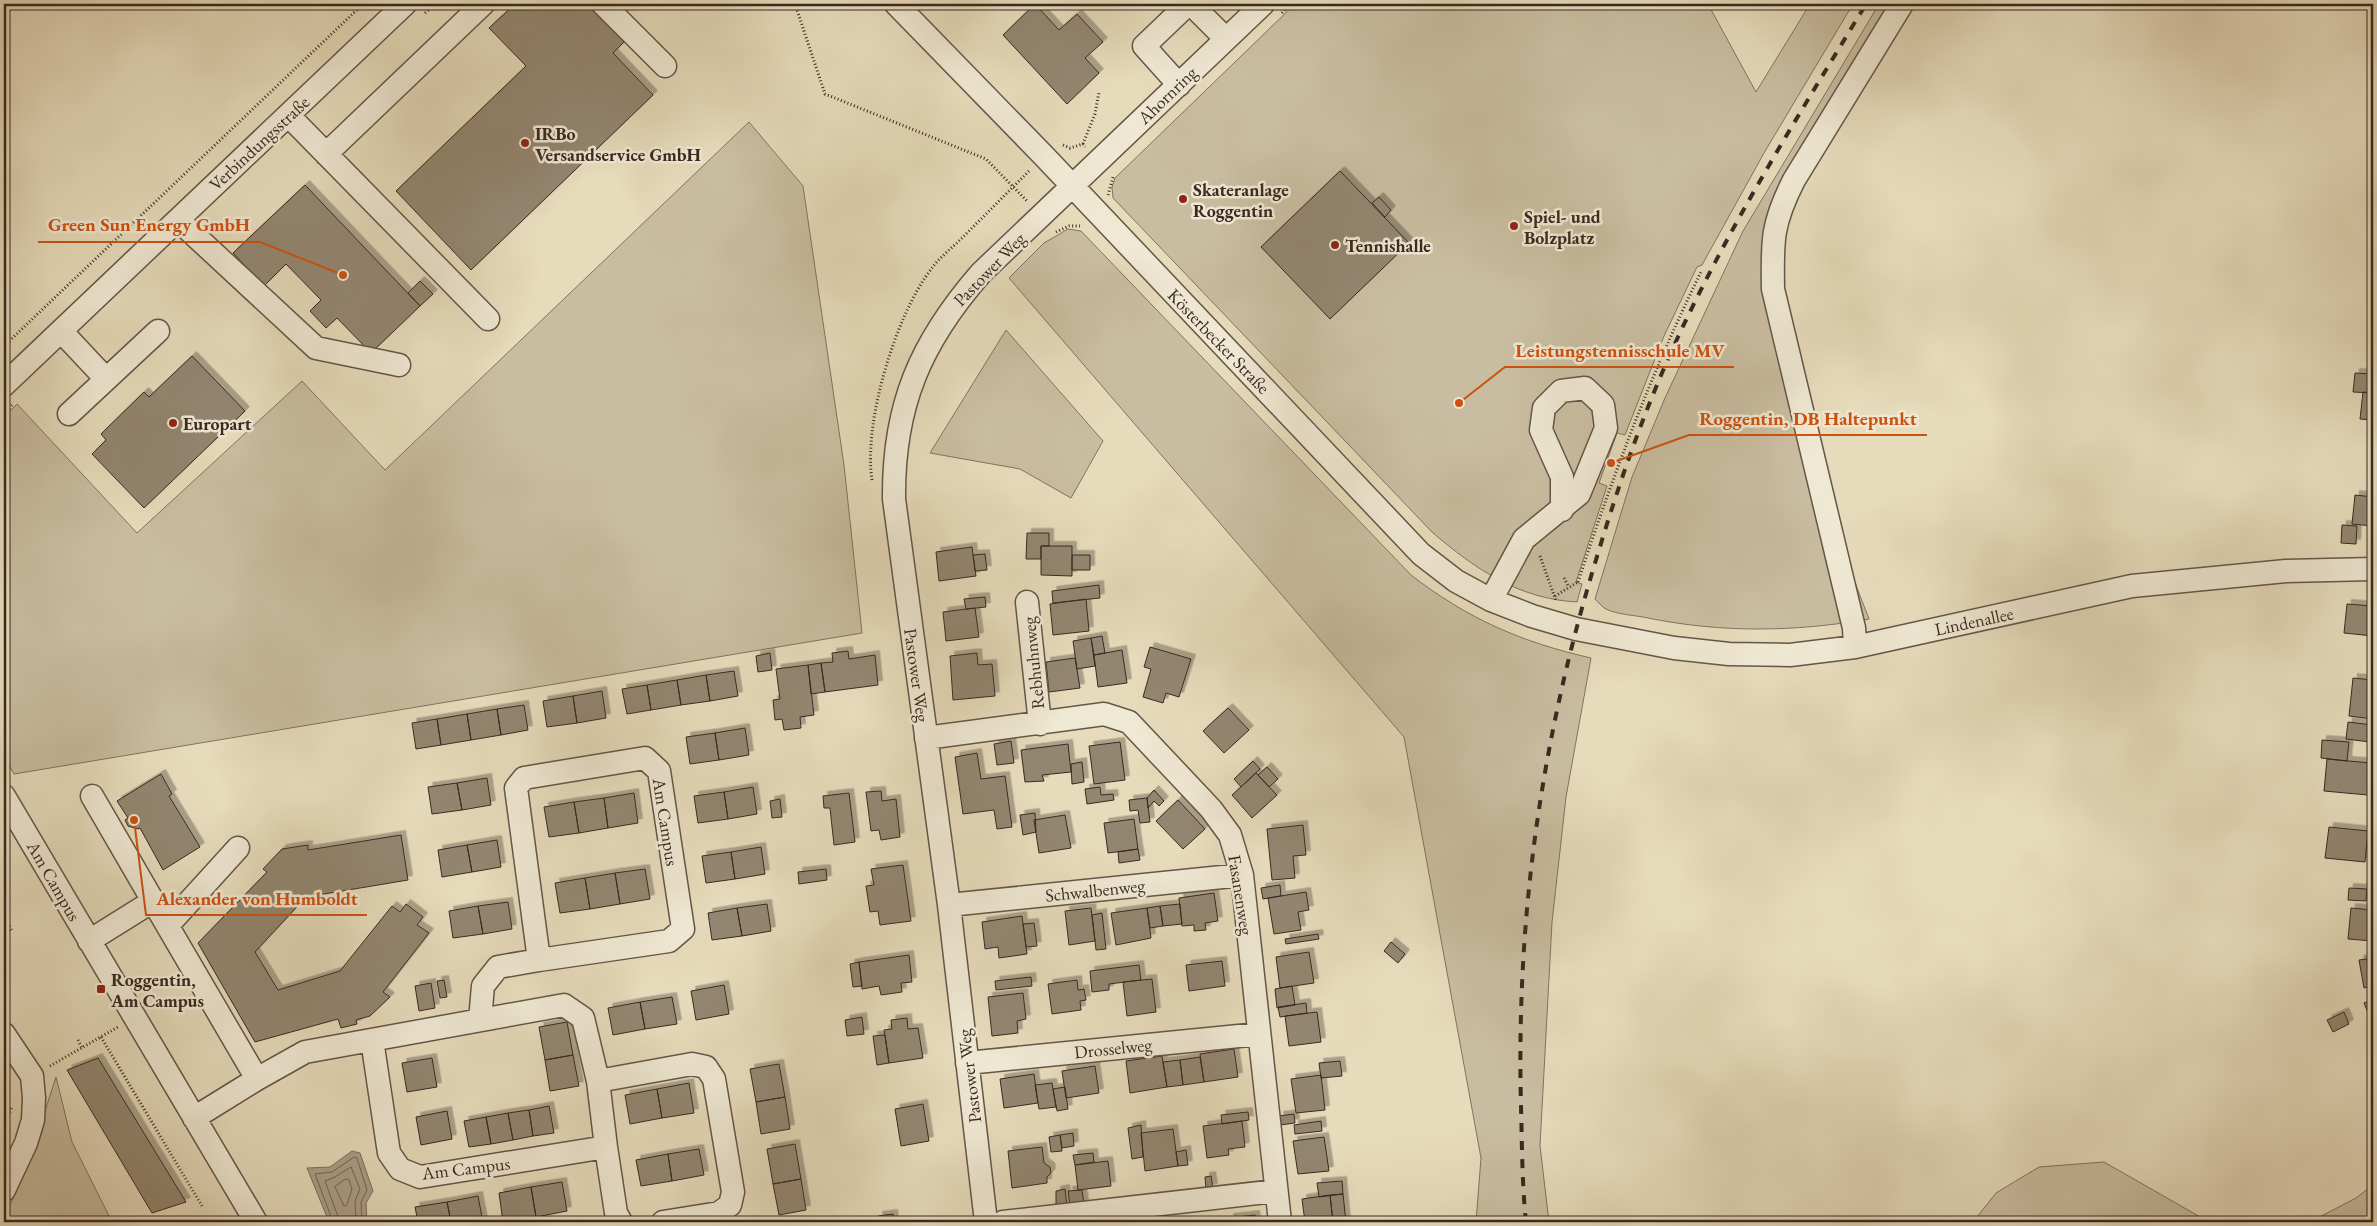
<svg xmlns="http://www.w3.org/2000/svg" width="2377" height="1226" viewBox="0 0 2377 1226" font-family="'EB Garamond',serif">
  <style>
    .green { fill: #c9bda1; stroke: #817361 }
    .water { fill: #ab9e87; stroke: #7d6f5e }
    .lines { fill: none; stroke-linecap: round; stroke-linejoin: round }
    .shore { stroke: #726454; stroke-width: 1 }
    .building { fill: #938671; stroke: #392921; filter: url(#shadow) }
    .minor-casing { stroke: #645648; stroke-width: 25 }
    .path { stroke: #392921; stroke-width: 3; stroke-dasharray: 1 2.5; stroke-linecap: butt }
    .minor { stroke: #efe8d3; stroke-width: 22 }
    .rail { stroke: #392921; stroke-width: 4; stroke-dasharray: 9 9; stroke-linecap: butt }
    .poi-dot { fill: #8f2418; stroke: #efe8d3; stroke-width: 2 }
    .labels { text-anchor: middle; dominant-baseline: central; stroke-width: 5; stroke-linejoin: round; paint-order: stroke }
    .street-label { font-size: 18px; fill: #392921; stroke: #efe8d3 }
    .poi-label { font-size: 18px; font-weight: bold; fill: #392921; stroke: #efe8d3; text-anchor: start }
    .leader { fill: none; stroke: #ce520f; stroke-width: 2 }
    .callout-dot { fill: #ce520f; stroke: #efe8d3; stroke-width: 2 }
    .callout-label { font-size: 19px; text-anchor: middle; font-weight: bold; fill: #ce520f; stroke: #efe8d3; stroke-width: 5; stroke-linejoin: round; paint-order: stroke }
  </style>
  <defs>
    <filter id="shadow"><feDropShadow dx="4.5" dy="-4.5" stdDeviation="0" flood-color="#0004"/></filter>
  </defs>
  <rect width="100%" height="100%" fill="#e6dbbb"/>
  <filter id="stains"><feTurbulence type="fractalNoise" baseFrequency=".004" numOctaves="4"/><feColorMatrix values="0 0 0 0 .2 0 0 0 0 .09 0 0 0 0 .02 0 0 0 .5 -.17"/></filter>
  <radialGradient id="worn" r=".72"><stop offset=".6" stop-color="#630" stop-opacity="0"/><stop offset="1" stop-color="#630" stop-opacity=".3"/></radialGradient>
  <!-- green -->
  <path class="green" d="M1295 4H1708L1756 92 1810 4H1853L1764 153 1702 265 1697 267 1664 336 1625 435 1617 433 1599 483 1607 486 1576 582 1582 584 1577 602C1519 599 1475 569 1432 532L1113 198 1112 187 1115 178Z
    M1879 4H1912L1788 210 1780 254 1783 298 1847 562 1869 619C1795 632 1722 633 1648 618 1635 615 1618 615 1606 609 1602 607 1598 602 1595 599L1632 477 1665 398 1743 231Z
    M749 122 803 186 844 465 862 633 14 774 4 756V417L17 404 137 533 302 381 385 470Z
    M1068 229 1081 231 1411 575C1468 619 1521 642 1591 658L1566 797 1552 922 1540 1146 1549 1222H1476L1481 1158 1404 737 1009 278 1044 243Z
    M1006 330 1103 441 1071 498 1020 469 930 453Z
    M56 1077 72 1142 112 1222H4V1218L26 1170Z
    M2104 1162 2209 1222H2247H1973L1996 1193 2039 1167Z
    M2373 1185V1222H2310L2356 1198Z"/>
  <!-- water -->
  <path class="water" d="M352 1151 360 1153 373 1191 366 1203 367 1222H329L307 1168 330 1167Z"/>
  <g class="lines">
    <!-- shore -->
    <path class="shore" d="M346 1179 349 1180 352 1189 347 1205 344 1206 335 1187Z
      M333 1222 315 1174 332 1172 354 1157 357 1158 367 1190 361 1202 362 1222
      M340 1222 325 1181 335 1177 351 1167 360 1189 355 1201 356 1222"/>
  </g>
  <!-- building -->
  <path class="building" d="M515 4H593L627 39 613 53 653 95 471 270 396 191 526 66 489 28Z
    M1035 4 1059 30 1077 14 1103 42 1085 58 1099 73 1067 104 1003 35Z
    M1340 171 1409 243 1330 319 1261 247Z
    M305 185 420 306 371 353 337 318 326 328 310 311 321 300 286 264 264 286 233 253Z
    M1379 197 1391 210 1385 217 1372 203Z
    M420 281 433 294 420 306 408 293Z
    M2372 304H2373V338H2368Z
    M192 356 245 411 144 508 92 454 106 440 101 434 144 392 149 397Z
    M2355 373 2373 374V393L2353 392Z
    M2363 392 2373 393V420L2360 419Z
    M2355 495 2373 497V526L2352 524Z
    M2342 525 2357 526 2356 544 2341 543Z
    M1027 533H1049V546H1041V559H1026Z
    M1041 546H1072V576L1041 575Z
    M972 547 976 576 939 581 936 552Z
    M985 554 987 570 975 571 973 555Z
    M1072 555H1090V570H1072Z
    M1099 585 1100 598 1053 603 1052 591Z
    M985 597 986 607 966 609 964 599Z
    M1086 599 1089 631 1053 635 1050 604Z
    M2347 604 2373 606V636L2344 633Z
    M975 608 979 637 946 641 943 612Z
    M1102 636 1105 653 1094 655 1091 638Z
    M1091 638 1095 666 1077 669 1073 641Z
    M1150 647 1191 659 1179 697 1166 693 1163 703 1143 697 1151 669 1144 667Z
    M1122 650 1127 683 1098 687 1094 655Z
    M848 651 849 659 875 655 878 685 825 692 821 663 833 662 832 653Z
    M770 653 772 670 758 672 756 656Z
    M977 653 978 665 992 664 995 696 953 700 950 656Z
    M1075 658 1080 688 1049 692 1046 662Z
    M821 663 825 692 811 694 808 665Z
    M808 665 814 715 800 717 801 728 784 730 782 719 775 720 773 700 780 699 776 669Z
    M734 671 738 696 710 701 706 675Z
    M706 675 710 701 681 705 677 680Z
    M2353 678 2373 680V719L2349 716Z
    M677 680 681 705 651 710 647 685Z
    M647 685 651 710 627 714 622 689Z
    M602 691 606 718 577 723 573 696Z
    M573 696 577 723 547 727 543 701Z
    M524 705 528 730 501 735 497 709Z
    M1228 708 1249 730 1224 753 1203 731Z
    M497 709 501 735 471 740 467 714Z
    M467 714 471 740 441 745 437 719Z
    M437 719 441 745 416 749 412 723Z
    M2348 722 2372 725 2370 742 2346 739Z
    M745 728 749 755 719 760 715 733Z
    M715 733 719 760 690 764 686 737Z
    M2322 740 2349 742 2347 761 2321 758Z
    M1011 741 1014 763 997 765 994 744Z
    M1120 742 1125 780 1094 784 1089 746Z
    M1068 744 1071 772 1042 775 1044 781 1025 782 1021 750Z
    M977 753 981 779 1005 776 1012 827 997 829 994 810 963 814 955 757Z
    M2327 759 2371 763 2368 795 2324 791Z
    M1253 761 1260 769 1241 787 1234 779Z
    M1082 762 1084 782 1072 784 1071 764Z
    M1267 767 1278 779 1269 787 1258 775Z
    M1256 773 1277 795 1252 818 1232 795Z
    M161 774 172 794 169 796 200 847 163 870 140 828 138 829 128 826 125 820 128 818 117 801Z
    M487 778 491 805 462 810 457 783Z
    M457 783 462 810 432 814 428 787Z
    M753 787 757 814 728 819 724 792Z
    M1100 787 1101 795 1113 794 1114 800 1087 804 1085 789Z
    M1154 790 1164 801 1159 806 1154 801 1148 808 1147 798Z
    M881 791 882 801 896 799 900 837 881 840 879 830 871 831 866 792Z
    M724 792 728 819 698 823 694 796Z
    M634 793 638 823 608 828 604 798Z
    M849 793 855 842 834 845 830 808H824L823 796Z
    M604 798 608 828 579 833 574 802Z
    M1147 798 1150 822 1140 823 1138 810 1130 811 1129 800Z
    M780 799 782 817 772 818 770 801Z
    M1178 800 1205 829 1183 849 1156 821Z
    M574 802 579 833 549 837 544 807Z
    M1035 813 1036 832 1023 835 1020 815Z
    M1065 815 1071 848 1039 853 1034 820Z
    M1134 819 1138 849 1108 853 1104 823Z
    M1303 825 1306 855 1293 856 1295 878 1272 880 1267 829Z
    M2329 827 2368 831 2365 862 2325 858Z
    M401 835 408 880 306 897 255 952 278 990 340 971 392 906 400 912 406 904 423 917 417 925 429 933 383 992 390 997 370 1016 356 1020 357 1024 341 1028 338 1019 255 1042 198 943 267 872 263 869 282 849 308 845V850Z
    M497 840 501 867 472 872 467 845Z
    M467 845 472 872 442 877 438 850Z
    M761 847 765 874 735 879 731 852Z
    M1138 849 1140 860 1119 863 1118 852Z
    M731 852 735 879 706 883 702 856Z
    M903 865 911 921 880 925 878 911 870 912 866 886 874 885 871 869Z
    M645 869 650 899 620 904 615 873Z
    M826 869 827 880 799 884 798 872Z
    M615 873 620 904 590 909 585 878Z
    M585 878 590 909 560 913 555 883Z
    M1280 885 1281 896 1263 899 1261 888Z
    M2349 888 2367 889 2366 901 2348 900Z
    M1306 892 1309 910 1298 912 1301 930 1274 934 1268 898Z
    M1214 893 1218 921 1205 923 1206 930 1194 931V925L1182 926 1179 898Z
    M508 902 512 929 483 934 478 906Z
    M767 904 771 931 742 936 737 908Z
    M1180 904 1182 924 1163 926 1160 906Z
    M478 906 483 934 453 938 449 911Z
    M1160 906 1163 926 1150 928 1147 908Z
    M737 908 742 936 712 940 708 913Z
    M1091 908 1095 941 1069 945 1065 911Z
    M1147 908 1151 938 1116 945 1111 913Z
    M2351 908 2373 910V941L2348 939Z
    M1102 913 1106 949 1096 950 1092 915Z
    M1022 916 1027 954 999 958 998 947 985 949 982 922Z
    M1034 923 1037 946 1026 947 1023 924Z
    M1318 934 1319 939 1286 944 1285 939Z
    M1391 942 1405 954 1398 963 1384 951Z
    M1309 952 1314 983 1280 988 1276 957Z
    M909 955 912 982 901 983 902 992 881 995 879 986 862 989 859 962Z
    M2373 958V986L2364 988 2359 960Z
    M1222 961 1225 986 1189 991 1186 965Z
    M859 962 862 986 853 987 850 964Z
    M1139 965 1141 980 1109 984V990L1092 992 1090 971Z
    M1031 977 1032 986 996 990 995 981Z
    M1152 979 1156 1012 1127 1016 1123 982Z
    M444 980 447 997 440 998 437 981Z
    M1077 980 1078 990 1084 989 1086 1000 1080 1001 1081 1010 1052 1014 1048 984Z
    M431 983 435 1008 419 1011 415 986Z
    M724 985 729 1014 696 1020 691 991Z
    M1292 986 1295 1005 1277 1008 1275 989Z
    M1023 993 1026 1019 1017 1021 1018 1033 992 1036 988 997Z
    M672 997 677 1024 645 1029 640 1002Z
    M2373 999V1019L2371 1020 2364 1003Z
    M640 1002 645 1029 613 1035 608 1008Z
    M1306 1003 1307 1013 1280 1017 1278 1007Z
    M1317 1012 1321 1042 1289 1046 1285 1016Z
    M2344 1012 2349 1024 2333 1032 2327 1020Z
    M862 1017 864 1034 847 1036 845 1020Z
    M907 1018 908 1029 918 1028 923 1058 889 1063 884 1030 892 1029 891 1020Z
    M567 1022 573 1055 545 1060 539 1027Z
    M885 1035 889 1063 877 1065 873 1036Z
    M1234 1049 1238 1077 1204 1082 1200 1054Z
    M573 1055 579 1086 550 1091 545 1060Z
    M1162 1056 1167 1087 1130 1093 1126 1061Z
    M1200 1057 1204 1082 1183 1085 1180 1060Z
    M98 1058 186 1202 152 1213 67 1070Z
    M432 1058 437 1087 407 1092 402 1063Z
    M1180 1060 1183 1085 1167 1087 1163 1062Z
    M1340 1061 1342 1076 1321 1078 1319 1063Z
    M779 1064 785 1097 756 1102 750 1069Z
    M1095 1066 1099 1093 1066 1098 1062 1071Z
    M1034 1074 1038 1103 1004 1108 1000 1079Z
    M1321 1075 1325 1110 1296 1113 1291 1079Z
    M689 1083 694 1113 662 1118 657 1089Z
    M1052 1083 1056 1107 1039 1109 1035 1085Z
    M1065 1087 1068 1109 1057 1111 1053 1089Z
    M657 1089 662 1118 630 1124 625 1095Z
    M785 1097 790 1129 761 1134 756 1102Z
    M923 1104 929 1141 901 1146 895 1109Z
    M549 1106 554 1133 533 1136 529 1110Z
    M529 1110 533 1136 513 1140 508 1113Z
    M447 1111 452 1139 421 1145 416 1117Z
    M1248 1112 1249 1120 1222 1124 1221 1115Z
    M508 1113 513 1140 491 1144 486 1117Z
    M1294 1114 1295 1123 1280 1125 1279 1116Z
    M486 1117 491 1144 469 1147 464 1121Z
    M1242 1121 1245 1147 1228 1149 1229 1155 1207 1158 1203 1126Z
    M1321 1121 1322 1131 1295 1134 1294 1125Z
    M1141 1125 1143 1157 1132 1159 1128 1128Z
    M1173 1129 1178 1166 1145 1171 1141 1133Z
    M1073 1133 1074 1146 1062 1148 1060 1135Z
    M1060 1135 1062 1151 1051 1152 1049 1137Z
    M1324 1137 1329 1171 1298 1174 1293 1141Z
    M795 1144 801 1179 773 1184 767 1149Z
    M1042 1147 1044 1163 1050 1167 1051 1173 1047 1177V1183L1012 1188 1008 1151Z
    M699 1149 704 1175 672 1181 668 1154Z
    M1186 1150 1188 1165 1178 1166 1176 1152Z
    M1093 1153 1094 1162 1075 1165 1073 1155Z
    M668 1154 672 1181 641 1186 636 1160Z
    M1108 1161 1111 1186 1078 1190 1075 1165Z
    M1211 1176 1213 1188 1206 1189 1205 1177Z
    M801 1179 806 1210 779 1215 773 1184Z
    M1342 1181 1343 1194 1319 1197 1317 1183Z
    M562 1182 567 1211 536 1217 531 1187Z
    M531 1187 536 1217 503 1222 499 1193Z
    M1065 1189 1067 1207 1056 1208V1191Z
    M1082 1190 1084 1204 1070 1206 1068 1191Z
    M1343 1194 1346 1222H1333L1330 1195Z
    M1330 1195 1333 1222H1305L1302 1199Z
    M478 1196 483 1222H451L447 1202Z
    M447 1202 451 1222H418L415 1207Z
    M893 1214 894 1222H879L878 1216Z
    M1255 1215 1256 1222H1230L1229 1218Z"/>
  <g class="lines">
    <!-- minor casing -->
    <g class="minor-casing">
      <path id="minor" d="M603 4 665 66
        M896 4 1044 156 1421 554 1456 581 1491 600 1532 616 1576 629 1674 648 1729 654 1790 655 1855 647 2132 586 2286 571 2373 569
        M1191 4 1226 39
        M1179 85 1144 46 1188 4
        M289 116 488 319
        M326 154 483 4
        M178 220 316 348 399 365
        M61 331 106 379
        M4 385 405 4
        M69 414 158 331
        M1491 600 1524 539 1579 494 1606 428 1603 405 1585 388 1561 391 1544 408 1541 430 1562 477V510
        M1027 602 1040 724
        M1855 647 1854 628 1773 289C1772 240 1772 223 1794 180L1902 4
        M926 738 1104 714 1129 722 1211 809 1230 835 1242 875 1280 1222
        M4 796 256 1222
        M92 796 153 901
        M949 905 1242 875
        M168 925 238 848
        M89 941 153 901 257 1079 305 1052 564 1005 583 1018 598 1081 606 1147 420 1177 400 1169 389 1153 372 1040
        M480 1020 483 986 498 967 539 960 516 788 524 778 645 758 659 771 683 929 669 941 539 960
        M4 1034 32 1076 34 1098 33 1120 26 1143 4 1190
        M967 1063 1259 1034
        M598 1081 692 1064 706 1067 714 1079 733 1192 730 1205 719 1213 663 1222
        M194 1118 257 1079
        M606 1147 616 1213 621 1222
        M986 1222 949 905 894 499C893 406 920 343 981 273L1263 4
        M1003 1222 1276 1191"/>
    </g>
    <!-- path -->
    <path class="path" d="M795 4 825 94 986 159 1028 202
      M425 13 435 4
      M1282 13 1291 4
      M1083 144 1095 114 1099 92
      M1063 145 1070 148 1083 144 1085 147
      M1108 195 1113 177
      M1056 232 1069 226H1080
      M4 346 363 4
      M4 413 12 405
      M872 480C863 422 896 314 932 268 940 257 952 248 962 238 984 216 1007 193 1029 171
      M1540 556 1556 601
      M1564 578 1569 587
      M1578 582C1613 475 1652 371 1702 270
      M1555 596 1578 582
      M4 917 12 931
      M101 1037 202 1206
      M78 1040 82 1048
      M50 1066 118 1027
      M4 1125 12 1107"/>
    <!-- minor -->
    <use href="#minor" class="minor"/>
    <!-- rail -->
    <path class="rail" d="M1526 1222C1522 1184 1522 1144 1521 1106 1516 913 1542 734 1599 550 1621 477 1646 406 1678 337 1732 221 1800 113 1866 4"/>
  </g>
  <!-- markers -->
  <g class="poi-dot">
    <circle cx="525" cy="143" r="5"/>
    <circle cx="1183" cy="199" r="5"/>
    <circle cx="1514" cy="226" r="5"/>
    <circle cx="1335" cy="245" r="5"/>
    <circle cx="173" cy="423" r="5"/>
    <rect x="96" y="984" width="10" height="10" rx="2.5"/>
  </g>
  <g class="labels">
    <!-- street labels -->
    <g class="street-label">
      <text transform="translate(1167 95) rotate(-44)">Ahornring</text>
      <text transform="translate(259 143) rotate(-43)">Verbindungsstraße</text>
      <text transform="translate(989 269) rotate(-46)">Pastower Weg</text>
      <text transform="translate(1219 341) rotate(46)">Kösterbecker Straße</text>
      <text transform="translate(1974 621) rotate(-12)">Lindenallee</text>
      <text transform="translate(1033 663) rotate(-96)">Rebhuhnweg</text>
      <text transform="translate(917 675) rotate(82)">Pastower Weg</text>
      <text transform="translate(666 822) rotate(81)">Am Campus</text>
      <text transform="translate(54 881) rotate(60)">Am Campus</text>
      <text transform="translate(1095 890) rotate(-6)">Schwalbenweg</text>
      <text transform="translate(1241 895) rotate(81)">Fasanenweg</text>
      <text transform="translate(1113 1048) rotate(-6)">Drosselweg</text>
      <text transform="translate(969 1076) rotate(-97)">Pastower Weg</text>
      <text transform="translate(466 1168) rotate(-7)">Am Campus</text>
    </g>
    <!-- poi labels -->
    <g class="poi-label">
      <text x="535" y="133">IRBo<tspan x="535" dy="21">Versandservice GmbH</tspan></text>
      <text x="1193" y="189">Skateranlage<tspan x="1193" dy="21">Roggentin</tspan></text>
      <text x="1524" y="216">Spiel- und<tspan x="1524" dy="21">Bolzplatz</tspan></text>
      <text x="1345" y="245">Tennishalle</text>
      <text x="183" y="423">Europart</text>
      <text x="111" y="979">Roggentin,<tspan x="111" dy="21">Am Campus</tspan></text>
    </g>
  </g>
  <!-- callouts -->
  <path class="leader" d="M343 275L260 242H38M1459 403L1505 367H1734M1611 463L1689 435H1927M134 820L146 915H367"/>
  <g class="callout-dot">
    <circle cx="343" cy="275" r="5"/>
    <circle cx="1459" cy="403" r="5"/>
    <circle cx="1611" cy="463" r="5"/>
    <circle cx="134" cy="820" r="5"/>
  </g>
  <g class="callout-label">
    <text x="149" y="231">Green Sun Energy GmbH</text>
    <text x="1620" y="357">Leistungstennisschule MV</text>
    <text x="1808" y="425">Roggentin, DB Haltepunkt</text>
    <text x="257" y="905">Alexander von Humboldt</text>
  </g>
  <!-- margin -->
  <rect width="2377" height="1226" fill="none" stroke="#e6dbbb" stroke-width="20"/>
  <rect x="5" y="5" width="2367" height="1216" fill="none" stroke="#392921" stroke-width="2.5"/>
  <rect x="10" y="10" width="2357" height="1206" fill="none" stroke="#392921"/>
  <rect width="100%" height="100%" filter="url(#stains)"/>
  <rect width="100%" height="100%" fill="url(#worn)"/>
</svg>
